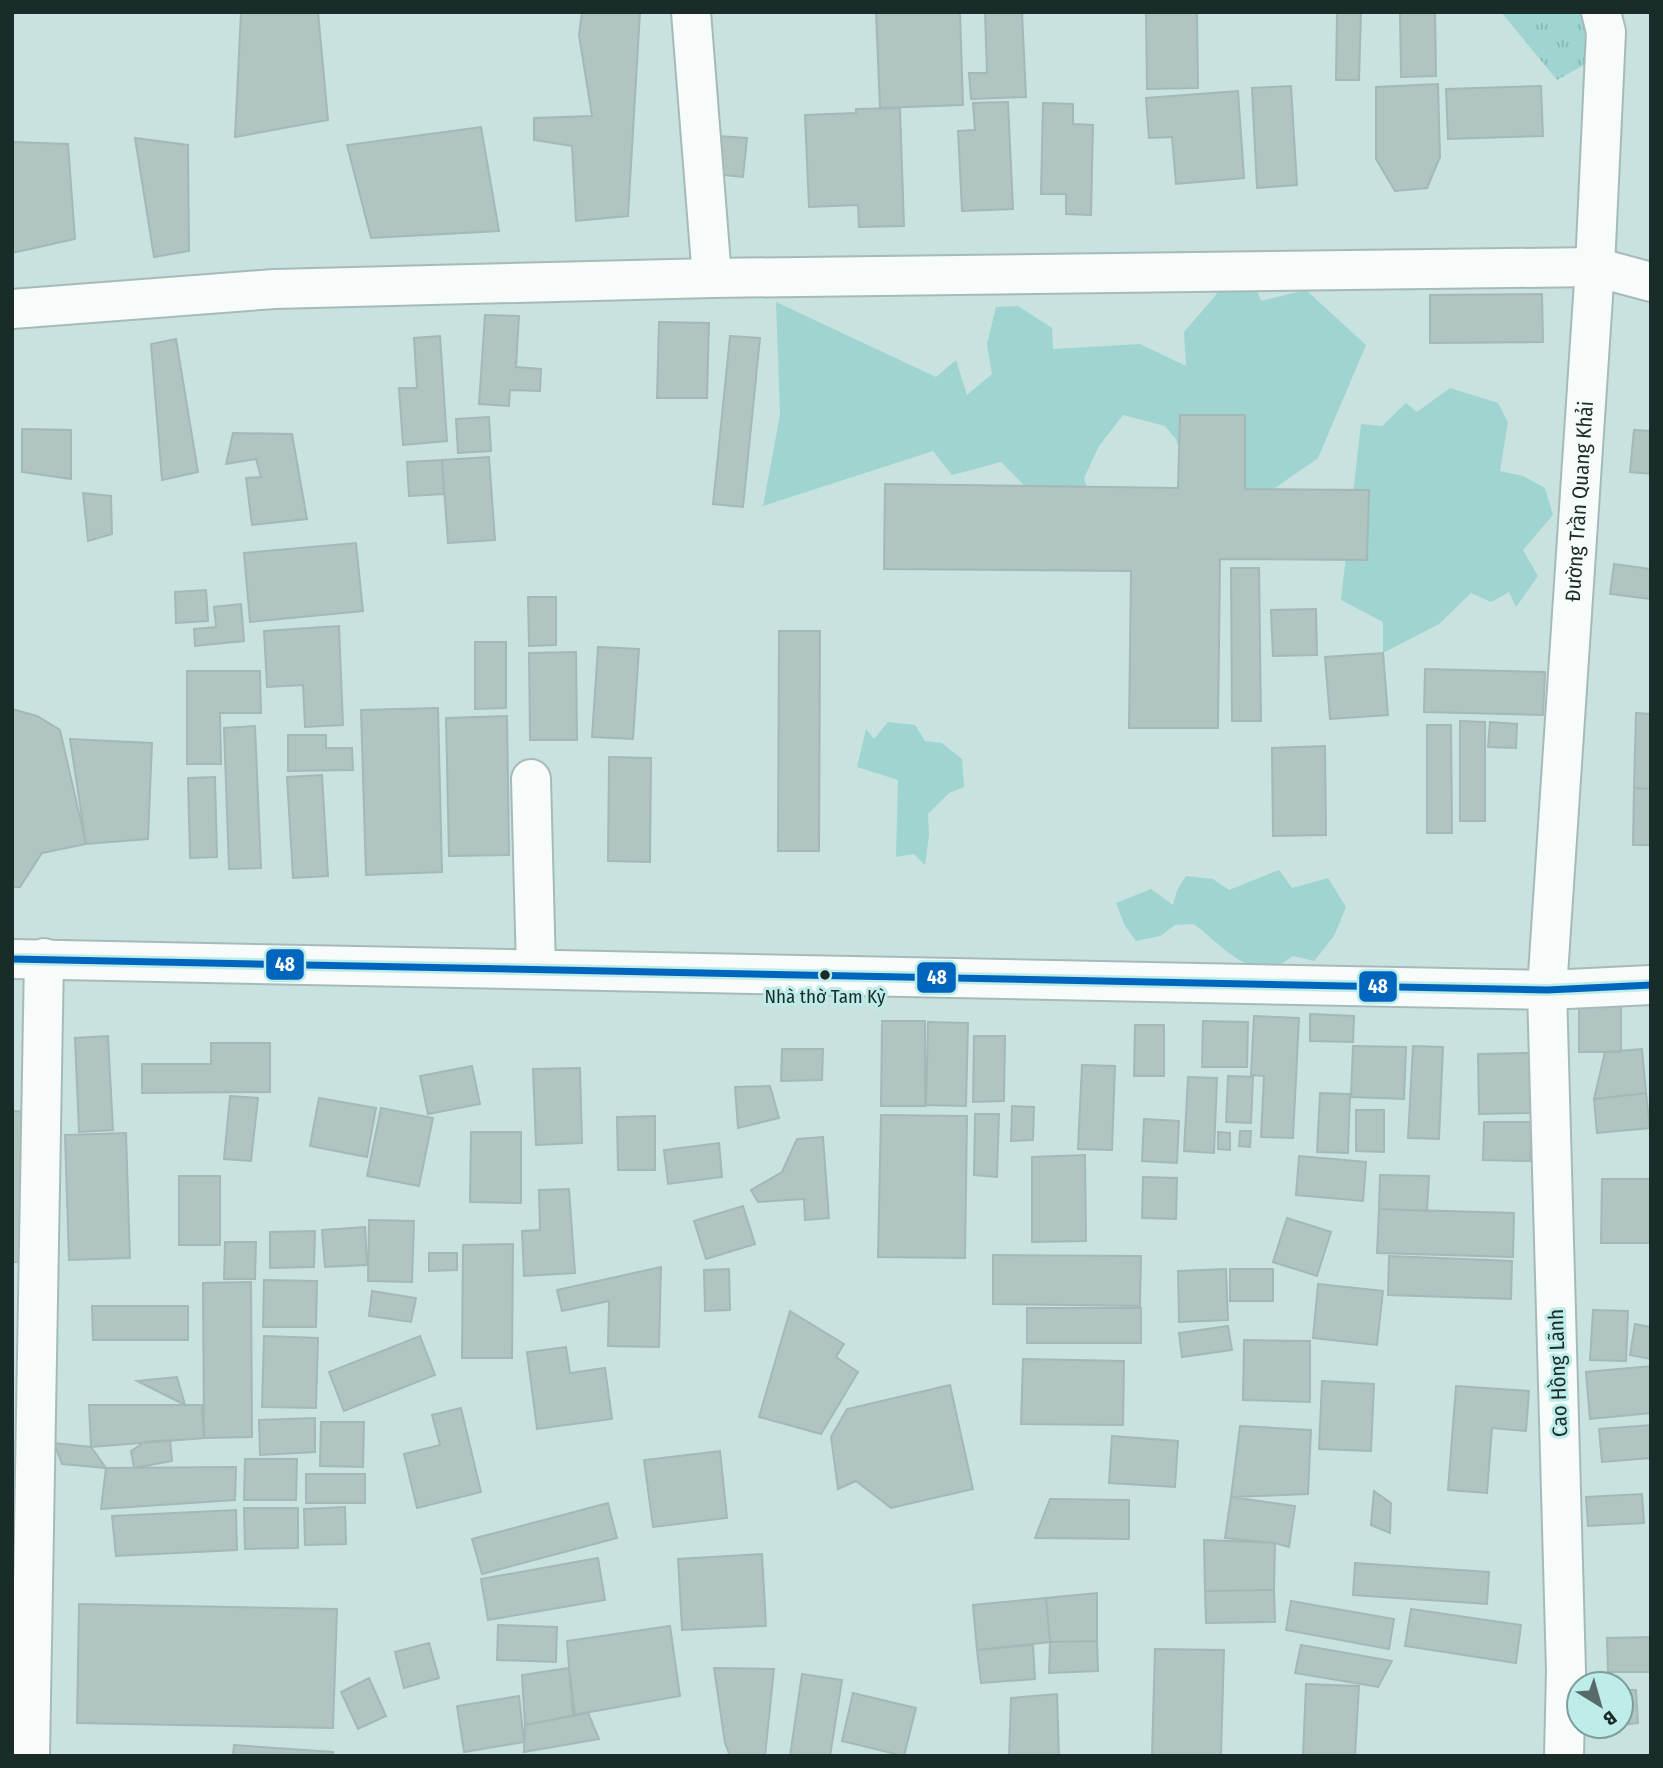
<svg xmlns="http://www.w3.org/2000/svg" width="1663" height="1768" viewBox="0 0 1663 1768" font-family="'Fira Sans Condensed',sans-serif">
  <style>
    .grass { fill: url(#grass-tufts) }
    .garden { fill: #9fd4d0 }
    .building { fill: #b0c4c2; stroke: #a4b8b6; stroke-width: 2 }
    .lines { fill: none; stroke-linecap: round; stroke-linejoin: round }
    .pedestrian-casing { stroke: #a6bab9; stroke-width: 42 }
    .minor-casing { stroke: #a6bab9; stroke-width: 42 }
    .primary-casing { stroke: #a6bab9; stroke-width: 42 }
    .pedestrian { stroke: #f7fbfa; stroke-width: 38 }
    .minor { stroke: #f7fbfa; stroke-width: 38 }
    .primary { stroke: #f7fbfa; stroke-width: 38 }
    .bus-1-casing { stroke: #beece8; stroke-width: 12 }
    .bus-1 { stroke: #0065bd; stroke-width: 7 }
    .bus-dot { fill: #1a2c2a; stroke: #beece8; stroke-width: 2.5 }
    .labels { text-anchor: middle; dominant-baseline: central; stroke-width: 6; stroke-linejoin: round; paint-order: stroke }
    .bus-label { font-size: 19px; fill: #1a2c2a; stroke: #beece8 }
    .street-label { font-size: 21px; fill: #1a2c2a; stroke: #beece8 }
    .line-badge { stroke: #beece8; stroke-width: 2.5 }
    .badge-label { font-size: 19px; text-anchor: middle; font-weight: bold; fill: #fff }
  </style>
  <defs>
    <pattern id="grass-tufts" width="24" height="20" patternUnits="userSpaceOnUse" patternTransform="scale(1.75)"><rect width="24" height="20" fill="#9fd4d0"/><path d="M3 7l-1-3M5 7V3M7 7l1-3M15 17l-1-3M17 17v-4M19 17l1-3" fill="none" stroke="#88b6b3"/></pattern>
  </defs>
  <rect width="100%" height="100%" fill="#c8e2e0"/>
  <!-- grass -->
  <path class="grass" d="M1501 12H1587L1593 60 1557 80Z"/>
  <!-- garden -->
  <path class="garden" d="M1254 281 1261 301 1306 290 1366 345 1318 458 1232 518 1204 527 1176 439 1165 426 1123 415 1099 446 1084 478 1095 516 1033 494 1001 462 952 475 933 451 763 506 780 415 776 302 936 377 956 360 967 395 992 374 987 344 996 307 1018 306 1052 328 1053 349 1140 344 1186 366 1184 332 1221 289Z
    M1450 388 1498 403 1508 422 1500 471 1523 476 1545 488 1553 515 1523 550 1538 576 1516 607 1509 592 1491 602 1471 593 1439 624 1383 653V622L1341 600 1361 424 1382 426 1406 403 1417 412Z
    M888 722 915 725 925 741 942 743 962 759 964 787 949 793 928 814 929 835 925 865 914 854 896 857 898 780 857 767 866 729 874 739Z
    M1279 870 1292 888 1328 878 1346 907 1334 936 1314 961 1293 956C1288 959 1280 966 1274 967 1243 974 1216 940 1194 924L1175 925 1160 936 1136 941 1125 926 1116 903 1151 889 1173 905 1177 890 1186 876 1213 879 1229 890Z"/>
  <!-- building -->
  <path class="building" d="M241 12H318L328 120 235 137Z
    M582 12H640L628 216 576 221 572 146 534 140V118L592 116 579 35Z
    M876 12H960L963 105 880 108Z
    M985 12H1022L1026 97 971 99 969 73H987Z
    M1146 12H1197L1198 88 1147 89Z
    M1337 12H1361L1359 80H1336Z
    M1400 12H1435L1436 76 1401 77Z
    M1438 84 1440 157 1427 188 1395 191 1376 159V87Z
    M1291 86 1297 185 1257 188 1252 88Z
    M1541 86 1543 136 1448 139 1446 89Z
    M1238 91 1244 178 1176 184 1172 137 1149 138 1146 98Z
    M1008 102 1013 209 962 211 958 131 975 130 973 103Z
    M1043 103 1073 104V124L1093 125 1091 215 1066 214V194H1041Z
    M900 108 904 226 859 227 858 205 809 207 805 115 856 113V109Z
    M481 127 499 231 371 238 347 145Z
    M718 136 747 138 743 177 715 174Z
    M135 138 188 145 189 251 154 257Z
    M12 142 68 144 75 239 12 253Z
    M1542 294 1543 342 1430 343V295Z
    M485 315 519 316 516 367 541 369 540 391 510 390 509 406 479 404Z
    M659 322 709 323 707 398H657Z
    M440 336 447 441 403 445 399 388H417L414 338Z
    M730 336 760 338 743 507 713 504Z
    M176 339 198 472 162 480 151 344Z
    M1180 415H1245V489L1369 490 1367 560 1220 559 1218 728H1129L1131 571 884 569 885 484 1178 488Z
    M489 417 491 451 458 453 456 419Z
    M22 429 71 430V479L22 472Z
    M1634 430 1651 431V474L1630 472Z
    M233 433 292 434 307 519 252 525 246 478 261 477 256 459 226 464Z
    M489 457 495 540 448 543 442 460Z
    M442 460 444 494 409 496 407 462Z
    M83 493 111 496 112 534 88 541Z
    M356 543 363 611 250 622 244 553Z
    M1614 564 1651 569V599L1610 594Z
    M1231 568H1259L1261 721H1232Z
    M206 590 208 621 176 623 175 592Z
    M528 597H556V645L529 646Z
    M241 604 244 641 195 646 194 629 216 627 214 607Z
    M1316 609 1317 655 1273 656 1271 610Z
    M339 626 343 725 305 727 303 685 267 687 264 631Z
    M779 631H820L819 851H778Z
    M475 642H506V708L475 709Z
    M598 647 639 649 633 739 592 737Z
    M576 652 577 740H530L529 653Z
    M1383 653 1388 715 1330 719 1325 657Z
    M1425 669 1545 672 1543 715 1424 712Z
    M187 671H260L261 713H220L221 764H187Z
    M438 708 442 872 366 875 361 710Z
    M12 709 37 716 60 730 86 844 42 853 20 887H12Z
    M1636 713 1651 714V789L1634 788Z
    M507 716 509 855 449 856 446 718Z
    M1460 721 1485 722V821H1460Z
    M1490 722 1517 724 1516 748 1488 747Z
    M1427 725H1451L1452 833H1427Z
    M255 726 261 868 229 869 224 728Z
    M288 735H326V748H352L353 770 288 771Z
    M70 739 152 743 148 839 86 844Z
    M1325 746 1326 835 1273 836 1272 748Z
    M609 757 651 758 650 862 608 861Z
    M322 775 328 876 293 878 287 777Z
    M215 777 217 857 190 858 188 778Z
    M1634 788 1651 789V845H1633Z
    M1579 1004H1621V1052H1579Z
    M1310 1014 1354 1016 1353 1042 1310 1041Z
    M1254 1016 1299 1018 1293 1138 1261 1137 1264 1076 1251 1075Z
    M882 1021H925V1106H881Z
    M1203 1021 1248 1022 1247 1067H1202Z
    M928 1022 968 1023 966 1106 926 1105Z
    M1135 1025H1164V1076H1134Z
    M108 1036 113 1130 79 1132 75 1038Z
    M974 1036H1005L1004 1101 973 1102Z
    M211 1043H270V1092L142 1093V1064H211Z
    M1353 1046 1406 1047 1404 1099 1351 1097Z
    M1413 1046 1443 1047 1439 1139 1408 1138Z
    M782 1049H823L822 1080 781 1081Z
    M1642 1049 1646 1093 1594 1099 1605 1052Z
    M1530 1053 1531 1113 1479 1114 1478 1054Z
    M1082 1065 1115 1066 1112 1150 1078 1149Z
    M472 1066 480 1104 428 1114 420 1076Z
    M580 1068 582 1143 536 1145 533 1069Z
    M1228 1076 1253 1077 1251 1123 1226 1122Z
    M1188 1077 1217 1078 1214 1153 1184 1151Z
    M770 1086 779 1118 738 1128 735 1087Z
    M1320 1093 1350 1094 1348 1153 1317 1152Z
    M1646 1093 1650 1128 1597 1133 1594 1099Z
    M230 1096 258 1098 251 1161 224 1159Z
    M319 1098 376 1108 367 1157 310 1146Z
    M1012 1106 1034 1107 1033 1140 1011 1141Z
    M381 1108 433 1118 419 1186 367 1176Z
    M1356 1110H1384V1152L1356 1151Z
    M12 1111 33 1112 31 1262H12Z
    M975 1114H999L997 1177 974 1175Z
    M881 1115 967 1116 965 1258 878 1257Z
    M655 1116V1170H618L617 1117Z
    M1144 1119 1179 1121 1177 1163 1142 1161Z
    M1484 1122H1532L1530 1161 1483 1160Z
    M1240 1131H1251L1250 1147 1239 1146Z
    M471 1132H521V1203L470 1202Z
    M1218 1132 1230 1133V1150L1218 1149Z
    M126 1133 130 1258 69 1260 65 1135Z
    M823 1137 829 1218 805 1220 804 1199 758 1202 751 1190 782 1172 797 1139Z
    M719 1143 722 1177 668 1184 664 1150Z
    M1085 1155 1086 1241 1032 1242V1157Z
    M1299 1156 1366 1162 1363 1201 1296 1195Z
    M1380 1175 1429 1176 1427 1211 1379 1209Z
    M179 1176H220V1245H179Z
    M1143 1177 1177 1178 1176 1219 1142 1218Z
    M1602 1179H1651V1243H1601Z
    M569 1189 575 1273 524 1276 522 1231 540 1230 539 1190Z
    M743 1206 755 1244 706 1259 694 1221Z
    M1379 1209 1514 1213 1513 1257 1377 1253Z
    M1287 1218 1331 1232 1317 1276 1273 1262Z
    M369 1220 414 1221 412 1282 368 1281Z
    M365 1227 367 1265 325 1267 322 1230Z
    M315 1231 314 1267 270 1268V1232Z
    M225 1242H256L255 1279H224Z
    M513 1244 512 1358H462L463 1245Z
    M429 1253H457V1270L429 1271Z
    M993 1255 1141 1256 1140 1306 993 1304Z
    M1389 1256 1512 1261 1511 1299 1388 1295Z
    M661 1267 659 1347 608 1346 609 1301 562 1311 557 1290Z
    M729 1269 730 1310 705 1311 704 1270Z
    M1226 1269 1228 1320 1179 1322 1178 1271Z
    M1230 1269H1273V1301H1230Z
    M264 1280 317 1281 316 1327H263Z
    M251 1282 252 1437 204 1438 203 1283Z
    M1318 1284 1383 1291 1377 1345 1313 1338Z
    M372 1291 416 1298 411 1322 369 1316Z
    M92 1306H188V1340H93Z
    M1027 1308H1141V1343H1027Z
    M1593 1310 1628 1311 1626 1361 1590 1360Z
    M790 1311 844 1344 836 1357 858 1372 821 1434 759 1417Z
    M1635 1324 1651 1327V1359L1630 1355Z
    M1228 1326 1232 1350 1182 1357 1179 1333Z
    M264 1336 318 1338 316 1408 262 1407Z
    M420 1336 435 1375 344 1411 329 1372Z
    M1244 1340 1310 1341V1402L1243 1400Z
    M566 1347 570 1373 605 1368 612 1419 537 1429 527 1352Z
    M1023 1359 1124 1361 1123 1425 1021 1424Z
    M1651 1366V1413L1590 1419 1586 1372Z
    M177 1377 185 1405 137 1381Z
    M1322 1381 1374 1384 1371 1451 1319 1449Z
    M950 1385 973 1489 891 1508 856 1481 838 1489 831 1437 847 1409Z
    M1456 1386 1529 1391 1526 1431 1492 1428 1487 1493 1448 1490Z
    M89 1405H202L204 1438 91 1447Z
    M461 1408 481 1492 417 1508 404 1454 440 1445 432 1415Z
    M315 1418V1452L260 1455 259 1420Z
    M321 1422H364L363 1467 320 1466Z
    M1651 1425V1458L1602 1462 1599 1429Z
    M1240 1426 1311 1430 1308 1494 1231 1497Z
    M1112 1436 1178 1441 1175 1487 1109 1483Z
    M170 1440 172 1461 134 1468 131 1451 145 1442Z
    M54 1443 91 1447 106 1468 62 1464Z
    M720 1451 727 1518 653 1527 644 1460Z
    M245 1459H297L296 1500H244Z
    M236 1467 235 1500 101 1509 106 1468Z
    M306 1474H365V1503H306Z
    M1374 1491 1391 1503 1390 1533 1371 1525Z
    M1642 1494 1644 1523 1588 1526 1586 1497Z
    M1231 1497 1295 1506 1289 1547 1275 1543 1225 1538Z
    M1050 1499 1129 1500V1539L1035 1538Z
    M608 1503 617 1538 482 1574 472 1539Z
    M345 1507 346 1544 305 1545 304 1509Z
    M244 1508H298V1548L245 1549Z
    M236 1510 237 1550 116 1556 112 1516Z
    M1204 1540 1275 1543 1274 1590 1205 1591Z
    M762 1554 766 1626 682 1630 678 1559Z
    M598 1558 605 1600 488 1620 481 1579Z
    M1355 1563 1489 1572 1487 1604 1353 1595Z
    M1274 1590 1275 1622 1206 1623 1205 1591Z
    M1097 1593V1641L1050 1642 1046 1598Z
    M1046 1598 1050 1642 977 1650 973 1605Z
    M1291 1601 1394 1619 1389 1649 1286 1630Z
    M79 1604 337 1609 333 1728 77 1723Z
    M1411 1609 1521 1625 1516 1663 1405 1646Z
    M498 1625 557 1627 556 1662 497 1660Z
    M670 1626 680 1696 573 1715 567 1641Z
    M1651 1637V1672H1608L1607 1638Z
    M1097 1641 1098 1671 1049 1673 1050 1642Z
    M429 1643 439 1678 404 1688 395 1652Z
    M1033 1645 1035 1679 981 1683 977 1650Z
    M1301 1645 1392 1661 1378 1687 1295 1673Z
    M1155 1649 1224 1650 1221 1756H1152Z
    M569 1668 575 1715 525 1725 522 1675Z
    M714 1668 774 1669 765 1756H730L725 1743Z
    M802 1674 842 1680 830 1756H790Z
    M369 1678 386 1716 358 1729 341 1692Z
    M1306 1684 1359 1686 1355 1756H1303Z
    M1621 1690H1636L1638 1723 1621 1725Z
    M853 1693 916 1708 904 1756 842 1741Z
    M1057 1694 1059 1756H1009L1011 1698Z
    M519 1696 524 1742 464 1752 457 1706Z
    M588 1713 599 1739 524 1752 525 1725Z
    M234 1745 333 1752V1756H233Z"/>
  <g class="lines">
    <!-- pedestrian casing -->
    <g class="pedestrian-casing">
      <path id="pedestrian" d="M531 779 536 969"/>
    </g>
    <!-- minor casing -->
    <g class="minor-casing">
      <g id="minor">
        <path d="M691 12 712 278"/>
        <path d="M12 309 274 289 712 278 1595 267 1651 282"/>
        <path d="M30 1756 44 958"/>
        <path id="s1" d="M1564 1756 1566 1671 1547 990 1595 267 1606 32 1601 12"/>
      </g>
    </g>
    <!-- primary casing -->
    <g class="primary-casing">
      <path id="primary" d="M12 959 1547 990 1651 985"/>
    </g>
    <!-- pedestrian -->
    <use href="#pedestrian" class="pedestrian"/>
    <!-- minor -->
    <use href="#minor" class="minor"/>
    <!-- primary -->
    <use href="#primary" class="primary"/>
    <!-- bus-1 casing -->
    <g class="bus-1-casing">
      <path id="bus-1" d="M12 959 1547 990 1651 985"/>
    </g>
    <!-- bus-1 -->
    <use href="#bus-1" class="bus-1"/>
  </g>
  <!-- markers -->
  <circle class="bus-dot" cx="825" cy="975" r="6"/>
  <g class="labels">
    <!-- bus labels -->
    <g class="bus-label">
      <text x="825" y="996">Nhà thờ Tam Kỳ</text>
    </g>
    <!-- street labels -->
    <g class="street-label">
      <text stroke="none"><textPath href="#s1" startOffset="1256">Đường Trần Quang Khải</textPath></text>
      <text transform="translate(1558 1373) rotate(-92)">Cao Hồng Lãnh</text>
    </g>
  </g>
  <g class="line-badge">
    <rect x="265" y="948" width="40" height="33" rx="7" fill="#0065bd"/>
    <rect x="916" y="961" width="41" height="33" rx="7" fill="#0065bd"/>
    <rect x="1358" y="970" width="40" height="33" rx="7" fill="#0065bd"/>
  </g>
  <g class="badge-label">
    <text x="285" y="971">48</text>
    <text x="937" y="984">48</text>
    <text x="1378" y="993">48</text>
  </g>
  <!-- border -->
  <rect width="1663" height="1768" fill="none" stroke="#1a2c2a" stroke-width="28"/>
  <!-- north arrow -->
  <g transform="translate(1600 1705) rotate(143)"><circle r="33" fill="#beece8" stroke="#7c9f9c" stroke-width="2"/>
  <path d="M0-5L12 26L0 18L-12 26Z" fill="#576c6a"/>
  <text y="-10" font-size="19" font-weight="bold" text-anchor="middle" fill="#1a2c2a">B</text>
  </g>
</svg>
